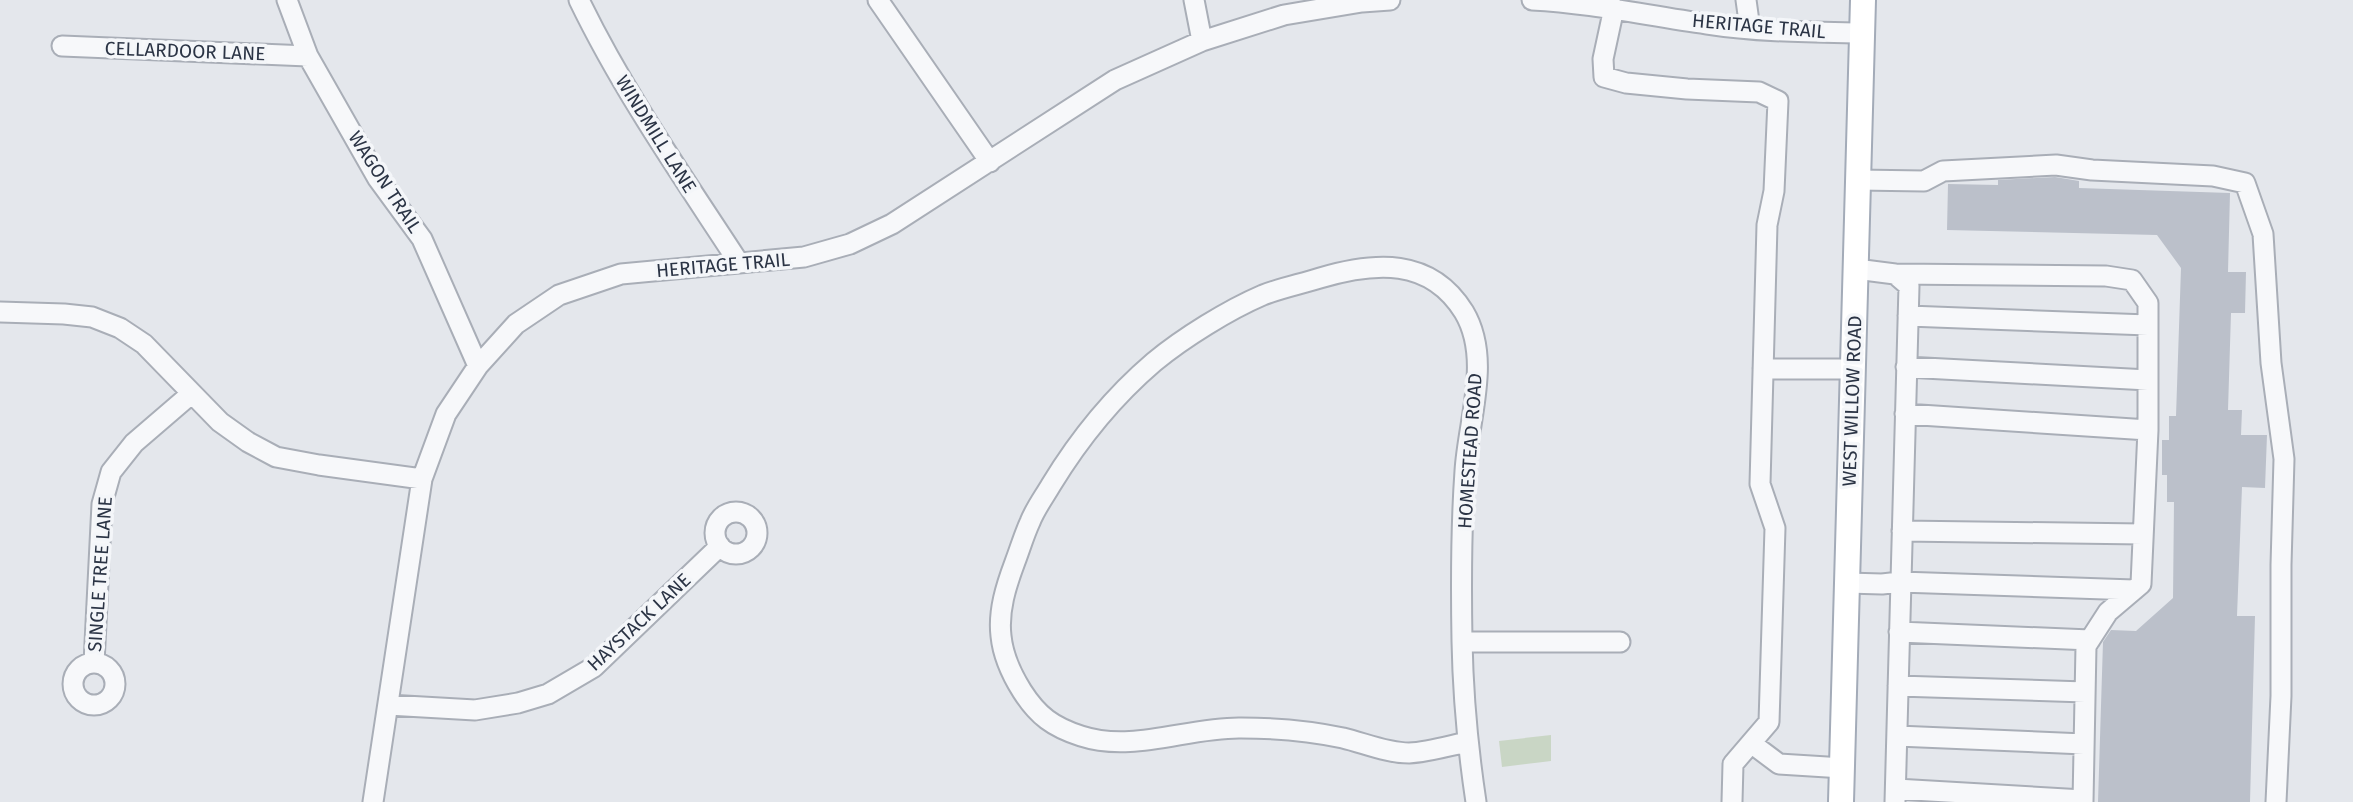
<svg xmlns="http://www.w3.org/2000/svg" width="2353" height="802" viewBox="0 0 2353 802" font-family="'Fira Sans',sans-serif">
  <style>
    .green { fill: #c9d6c5 }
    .building { fill: #bbc0ca }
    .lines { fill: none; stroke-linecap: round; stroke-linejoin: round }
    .minor-casing { stroke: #a9aeb7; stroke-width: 23 }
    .major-casing { stroke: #a3abb8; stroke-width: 28 }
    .minor { stroke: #f7f8fa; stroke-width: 19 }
    .major { stroke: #fff; stroke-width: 24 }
    .labels { text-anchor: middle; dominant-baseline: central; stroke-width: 7; stroke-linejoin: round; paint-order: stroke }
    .street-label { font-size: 19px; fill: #2b3445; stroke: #f4f6f9 }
  </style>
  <rect width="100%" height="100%" fill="#e4e7ec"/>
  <!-- green -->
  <path class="green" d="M1551 735V761L1502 767 1499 741Z"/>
  <!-- building -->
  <path class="building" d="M2055 177 2079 181V188L2230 193 2228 272H2246L2245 313H2231L2228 410H2242L2241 435H2267L2265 488 2242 487 2237 616H2255L2250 802H2098L2103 642 2111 630 2136 631 2173 598 2174 502H2167V475H2162V440H2169V416H2176L2181 268 2157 235 1947 230 1948 184 1998 185V180Z"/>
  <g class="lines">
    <!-- minor casing -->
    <g class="minor-casing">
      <path id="minor" d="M287 0 308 56 378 179 422 239 478 366
        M579 0C624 93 683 177 739 263
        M878 0 990 162
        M1194 0 1202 41
        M1532 0C1592 3 1648 16 1707 24 1758 32 1810 32 1862 33
        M1746 0 1750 29
        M1614 8 1603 59 1604 77 1626 83 1687 89 1759 92 1778 101 1774 191 1767 225 1760 484 1775 528 1769 722 1733 764 1732 802
        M62 46 308 56
        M1858 180 1924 181 1943 171 2056 165 2092 170 2213 176 2245 183 2263 234 2271 363 2284 459 2281 565V696L2276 802
        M1856 269 1895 274 1909 286 1895 802
        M1895 274 2106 276 2132 280 2148 303V430L2141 584 2108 612 2086 646 2083 802
        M0 312 64 314 92 317 120 328 144 344 220 422 248 442 276 457 319 465 422 479
        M1908 316 2148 325
        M1906 367 2148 380
        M1763 369H1853
        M1905 414 2148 430
        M715 533a21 21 0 1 1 42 0a21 21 0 1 1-42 0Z
        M1902 531 2143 534
        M1847 583 1882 584 1900 582 2134 590
        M1899 632 2090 640
        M1462 642H1620
        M94 663 102 504 111 472 134 443 191 394
        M73 684a21 21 0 1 1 42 0a21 21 0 1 1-42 0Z
        M1898 686 2085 692
        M388 705 475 710 518 703 548 694 594 667 720 546
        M1897 736 2084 744
        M1467 742C1448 746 1429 752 1409 753 1387 753 1364 743 1343 738 1310 731 1275 728 1241 728 1188 727 1133 753 1081 736 1053 727 1038 716 1022 691 1012 675 1003 656 1001 636 998 611 1006 586 1015 562 1020 549 1024 535 1030 522 1035 509 1044 497 1051 485 1079 439 1113 397 1154 362 1183 338 1228 310 1263 295 1281 288 1301 284 1320 278 1374 262 1430 257 1464 312 1492 359 1468 420 1465 471 1461 527 1461 585 1462 641 1463 695 1468 749 1476 802
        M1751 743 1779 764 1843 768
        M1896 789 2083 800
        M373 802 422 479 446 414 478 366 516 324 559 295 621 274 804 257 850 244 892 224 1115 80 1202 41 1284 15 1362 2 1390 0"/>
    </g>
    <!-- major casing -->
    <g class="major-casing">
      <path id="major" d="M1841 802 1863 0"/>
    </g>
    <!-- minor -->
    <use href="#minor" class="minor"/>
    <!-- major -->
    <use href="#major" class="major"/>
  </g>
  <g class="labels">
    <!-- street labels -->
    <g class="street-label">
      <text transform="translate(1759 26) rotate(5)">HERITAGE TRAIL</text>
      <text transform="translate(185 51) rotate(2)">CELLARDOOR LANE</text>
      <text transform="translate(656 134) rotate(58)">WINDMILL LANE</text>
      <text transform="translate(385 182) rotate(57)">WAGON TRAIL</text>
      <text transform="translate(723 265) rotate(-5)">HERITAGE TRAIL</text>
      <text transform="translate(1852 401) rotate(-88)">WEST WILLOW ROAD</text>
      <text transform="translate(1470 451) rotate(-86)">HOMESTEAD ROAD</text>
      <text transform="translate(100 574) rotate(-86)">SINGLE TREE LANE</text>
      <text transform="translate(639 622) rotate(-43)">HAYSTACK LANE</text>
    </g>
  </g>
</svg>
